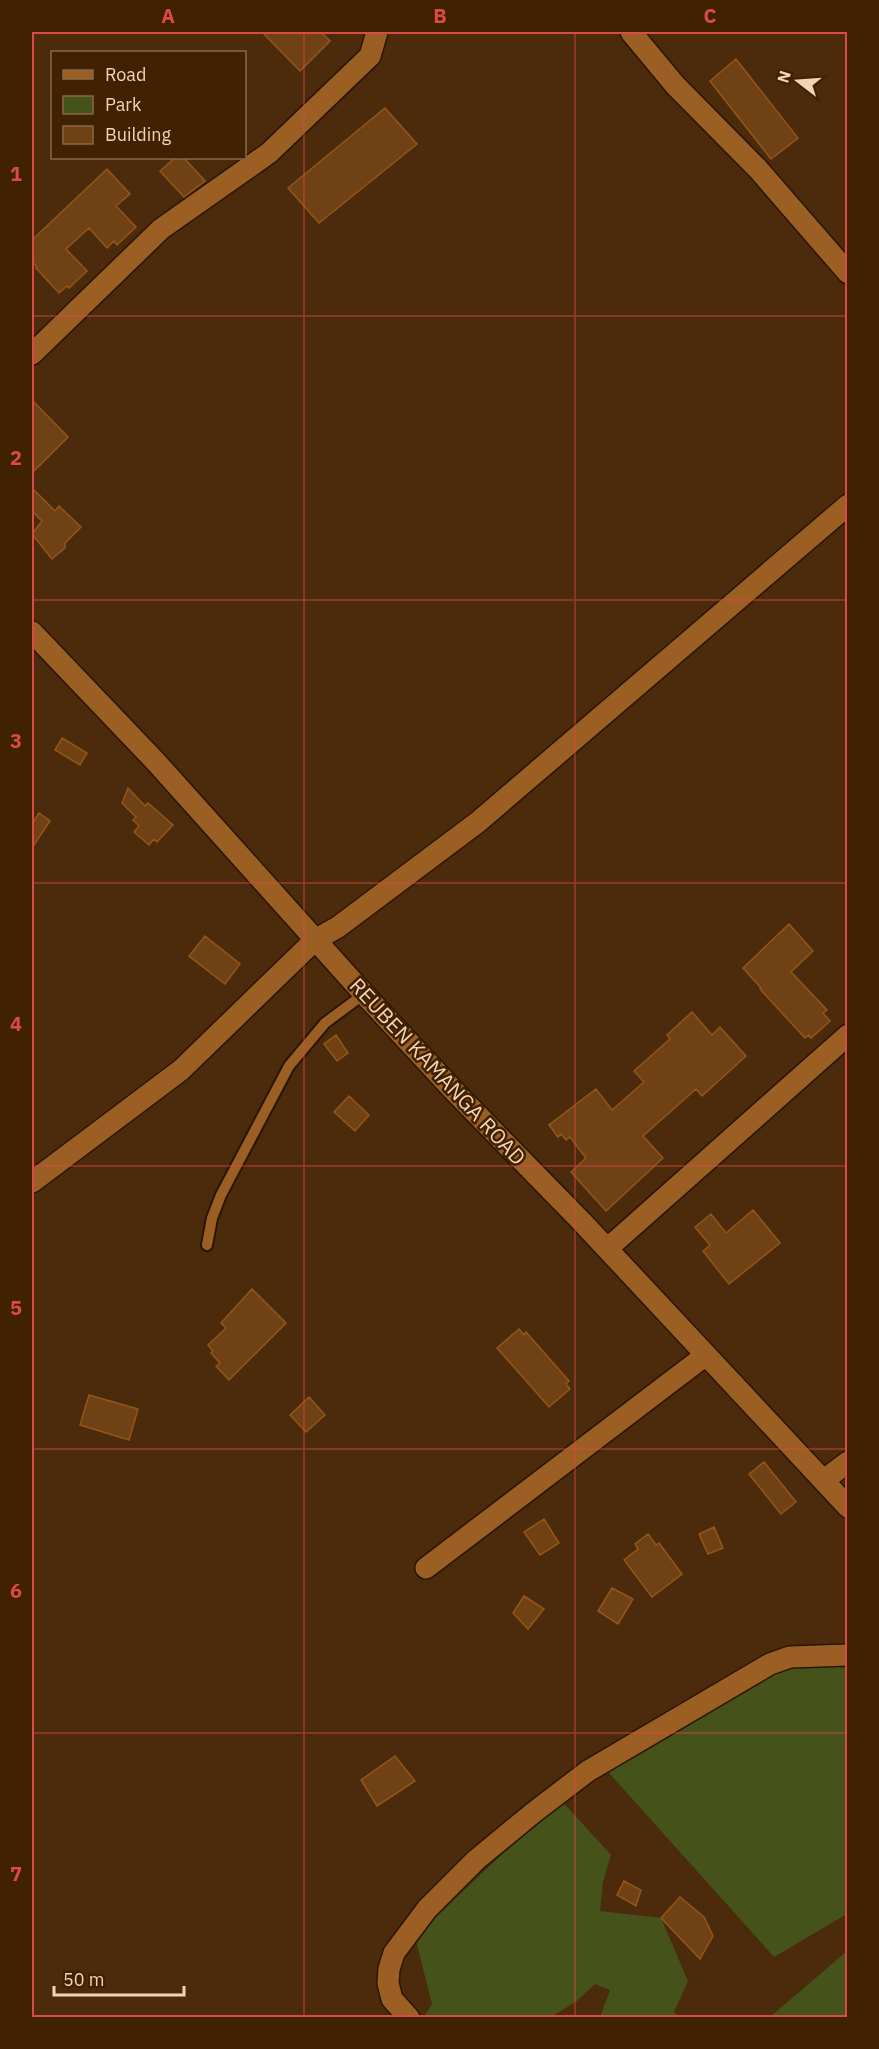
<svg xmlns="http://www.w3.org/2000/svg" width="879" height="2049" viewBox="0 0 879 2049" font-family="'IBM Plex Sans',sans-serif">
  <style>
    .green { fill: #45521a }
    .building { fill: #6f4114; stroke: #935719; stroke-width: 1.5 }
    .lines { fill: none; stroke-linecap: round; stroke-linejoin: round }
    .lane-casing { stroke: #291605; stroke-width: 14 }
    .street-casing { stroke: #291605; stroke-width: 24 }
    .lane { stroke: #9b5f23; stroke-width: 10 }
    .street { stroke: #9b5f23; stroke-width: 21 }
    .grid { fill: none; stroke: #dc4a45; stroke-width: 1.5; stroke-opacity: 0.55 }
    .labels { text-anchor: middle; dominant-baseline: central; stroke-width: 5; stroke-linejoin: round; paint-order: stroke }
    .street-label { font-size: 21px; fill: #f5d3b7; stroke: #402101 }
    .neatline { fill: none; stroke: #dc4a45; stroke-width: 2 }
    .grid-label { font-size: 20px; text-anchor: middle; font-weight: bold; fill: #dc4a45 }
  </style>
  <rect width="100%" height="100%" fill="#4b2b0b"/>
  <!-- green -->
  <path class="green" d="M787 1662 847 1663V1914L774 1957 601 1764Z
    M560 1799 611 1855 603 1882 600 1911 661 1918 688 1981 674 2012 679 2017H600L610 1990 595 1984 577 2001 551 2017H424L432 2004 415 1937Z
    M847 1951 848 2010 845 2017H770Z"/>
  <!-- building -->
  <path class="building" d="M262 32H321L330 41 300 71Z
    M736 59 798 138 771 159 710 81Z
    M385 108 417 144 319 223 288 188Z
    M175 158H184L205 181 184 197 160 171Z
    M107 169 130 194 116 206 136 227 117 245 114 241 107 248 89 228 66 249 87 271 69 288 67 286 59 293 36 268 37 267 32 261V240Z
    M32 400 68 437 32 473Z
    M32 488 55 511 59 506 81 527 65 543V548L52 559 32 534 42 521 32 511Z
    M62 738 87 753 80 765 55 750Z
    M128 788 145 806 148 803 173 825 157 842 154 839 149 845 134 832 139 826 133 820 136 817 122 803Z
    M39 813 50 821 32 848V824Z
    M789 924 813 951 791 972 827 1010 823 1013 830 1021 811 1038 809 1035 805 1038 760 989 761 988 743 968Z
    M205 936 240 964 225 984 189 956Z
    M692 1012 712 1035 720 1027 746 1056 702 1096 696 1089 643 1136 663 1158 606 1211 571 1172 586 1158 570 1137 566 1140 561 1134 558 1137 549 1125 596 1089 612 1110 644 1082 634 1071 670 1039 667 1035Z
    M336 1035 348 1053 337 1061 324 1044Z
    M349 1096 369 1115 355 1131 334 1112Z
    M753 1210 780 1243 729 1284 703 1251 710 1245 695 1227 711 1214 726 1233Z
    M252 1289 286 1323 229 1380 216 1366 220 1363 211 1353 213 1351 208 1345 226 1328 221 1323Z
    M519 1329 524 1335 526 1332 569 1381 566 1384 570 1389 549 1407 497 1348Z
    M89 1395 138 1409 129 1440 80 1425Z
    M309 1397 325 1415 306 1432 290 1415Z
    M764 1462 796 1502 781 1514 749 1474Z
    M544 1519 559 1543 540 1555 524 1532Z
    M714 1527 723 1548 708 1554 699 1534Z
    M648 1534 656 1545 659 1543 682 1574 652 1597 624 1560 638 1549 635 1544Z
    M612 1588 633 1599 618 1624 598 1611Z
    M524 1596 544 1609 528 1629 513 1613Z
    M395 1756 415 1781 377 1806 361 1780Z
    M624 1881 641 1890 636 1906 617 1895Z
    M680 1897 704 1917 713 1936 700 1959 661 1918Z"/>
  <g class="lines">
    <!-- lane casing -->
    <g class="lane-casing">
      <path id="lane" d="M207 1245 212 1218 221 1195 289 1066 325 1023 364 994"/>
    </g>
    <!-- street casing -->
    <g class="street-casing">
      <path id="street" d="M631 32 675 85 758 169 848 273
        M32 354 161 229 269 153 370 56 377 32
        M32 632 156 762 364 994 456 1093 582 1222 848 1507
        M32 1182 181 1070 315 940 338 927 478 822 848 505
        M607 1249 848 1035
        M824 1480 848 1462
        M426 1568 706 1355
        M409 2018 392 1999 388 1983 389 1969 394 1953 427 1909 476 1860 533 1813 588 1771 770 1664 790 1657 848 1655"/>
    </g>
    <!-- lane -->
    <use href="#lane" class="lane"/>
    <!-- street -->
    <use href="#street" class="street"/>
  </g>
  <!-- grid -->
  <path class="grid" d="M304 32V2018M575 32V2018M32 316H848M32 600H848M32 883H848M32 1166H848M32 1449H848M32 1733H848"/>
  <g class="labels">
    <!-- street labels -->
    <g class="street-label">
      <text transform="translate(438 1071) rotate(47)">REUBEN KAMANGA ROAD</text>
    </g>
  </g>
  <!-- border -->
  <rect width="879" height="2049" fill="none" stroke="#402101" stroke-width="66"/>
  <!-- legend -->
  <rect x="51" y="51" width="195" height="108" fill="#402101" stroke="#88684a" stroke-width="1.5"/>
  <rect x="63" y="70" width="30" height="9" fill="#9b5f23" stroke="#88684a" stroke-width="1.5"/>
  <text x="105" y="81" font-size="18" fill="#f5d3b7">Road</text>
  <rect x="63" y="96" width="30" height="18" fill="#45521a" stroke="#88684a" stroke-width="1.5"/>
  <text x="105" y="111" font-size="18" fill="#f5d3b7">Park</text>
  <rect x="63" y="126" width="30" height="18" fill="#6f4114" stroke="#88684a" stroke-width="1.5"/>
  <text x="105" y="141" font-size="18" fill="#f5d3b7">Building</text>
  <!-- north arrow -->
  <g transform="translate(798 81) rotate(287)" stroke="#402101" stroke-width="4.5" paint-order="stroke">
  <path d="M0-4.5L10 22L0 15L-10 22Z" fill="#f5d3b7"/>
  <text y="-9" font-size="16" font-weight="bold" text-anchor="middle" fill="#f5d3b7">N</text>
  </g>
  <!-- scale -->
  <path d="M54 1986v9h130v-9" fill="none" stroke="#f5d3b7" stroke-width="3"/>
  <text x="63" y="1986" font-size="18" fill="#f5d3b7" stroke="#402101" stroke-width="4.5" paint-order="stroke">50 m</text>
  <rect x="33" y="33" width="813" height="1983" class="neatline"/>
  <g class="grid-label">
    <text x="168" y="23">A</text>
    <text x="440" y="23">B</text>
    <text x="710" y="23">C</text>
    <text x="16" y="181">1</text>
    <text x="16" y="465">2</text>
    <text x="16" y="748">3</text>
    <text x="16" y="1031">4</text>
    <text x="16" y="1315">5</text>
    <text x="16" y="1598">6</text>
    <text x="16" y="1881">7</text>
  </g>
</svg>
